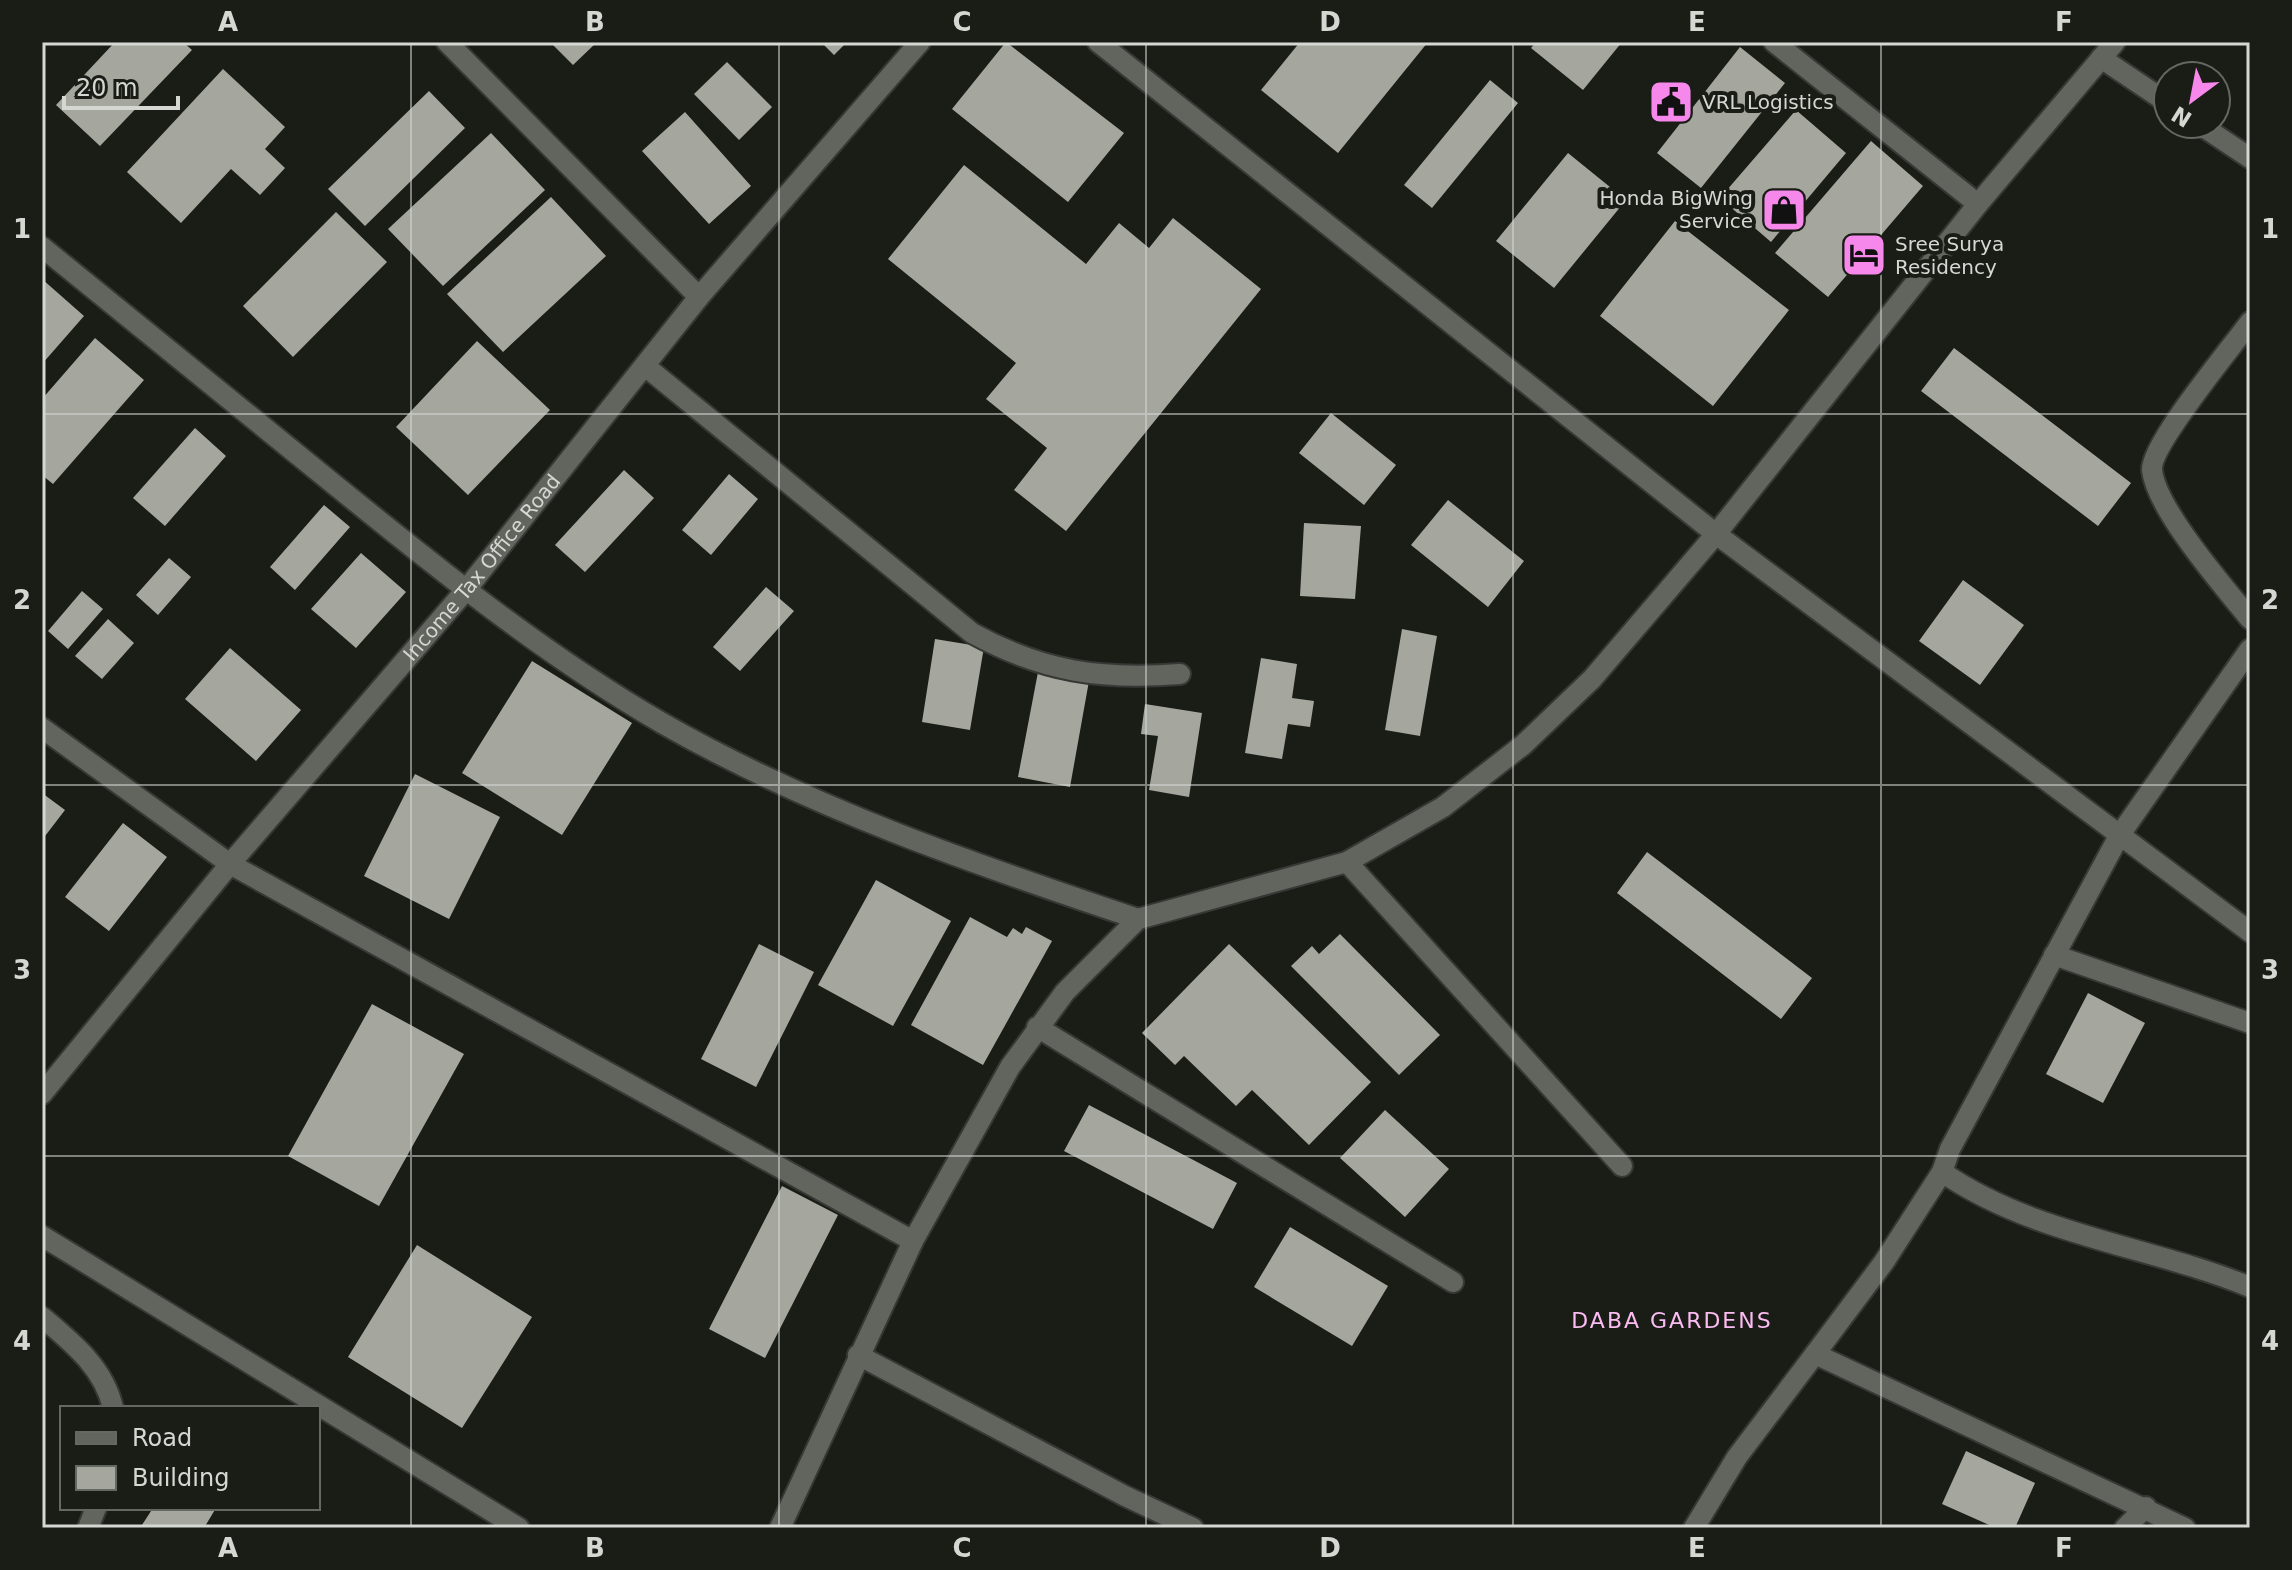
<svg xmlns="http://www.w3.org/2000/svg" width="2292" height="1570" viewBox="0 0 2292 1570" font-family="'DejaVu Sans',sans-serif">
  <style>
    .building { fill: #a5a79f }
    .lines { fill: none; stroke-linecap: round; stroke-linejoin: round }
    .minor-casing { stroke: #373835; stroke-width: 24 }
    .minor { stroke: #62655d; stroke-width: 20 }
    .grid { fill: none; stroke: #d5d7d3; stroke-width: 2; stroke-opacity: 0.55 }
    .labels { text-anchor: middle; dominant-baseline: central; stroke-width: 8; stroke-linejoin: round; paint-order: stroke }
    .poi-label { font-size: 20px; fill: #d5d7d3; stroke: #1a1c16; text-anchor: start }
    .street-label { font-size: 20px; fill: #d5d7d3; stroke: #1a1c16 }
    .neighbourhood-label { font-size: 22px; letter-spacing: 2px; fill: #fbbcf2; stroke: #1a1c16 }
    .neatline { fill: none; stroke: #d5d7d3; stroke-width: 3 }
    .grid-label { font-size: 26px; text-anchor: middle; font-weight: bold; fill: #d5d7d3 }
  </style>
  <rect width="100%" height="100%" fill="#1a1c16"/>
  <!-- building -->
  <path class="building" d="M115 42H183L192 50 100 146 56 105Z
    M550 42H597L573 65Z
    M821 42H847L834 55Z
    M1006 42 1124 133 1068 202 952 109Z
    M1300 42H1428L1338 153 1261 90Z
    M1536 42H1622L1583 90 1531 48Z
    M1740 47 1785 83 1701 188 1657 153Z
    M727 62 772 107 739 140 694 94Z
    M223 69 285 127 265 149 285 168 260 195 231 169 181 223 127 172Z
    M1490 80 1518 103 1432 208 1404 185Z
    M429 91 465 128 365 226 328 189Z
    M1796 110 1846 153 1771 242 1720 198Z
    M685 112 751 186 709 224 642 151Z
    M491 133 545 190 443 286 388 229Z
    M1871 141 1923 186 1828 297 1775 253Z
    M1568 153 1626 200 1554 288 1496 241Z
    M964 165 1086 264 1119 223 1149 248 1173 218 1261 289 1066 531 1014 490 1047 448 986 399 1016 363 888 259Z
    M551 197 606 256 503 352 447 294Z
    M336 212 387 262 293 357 243 306Z
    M1675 221 1789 310 1713 406 1600 316Z
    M42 279 84 316 42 364Z
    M95 338 144 380 53 484 42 475V399Z
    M477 341 550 410 468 495 396 427Z
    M1954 348 2131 483 2098 526 1921 391Z
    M1331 413 1396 465 1364 505 1299 453Z
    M195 428 226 456 165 526 133 498Z
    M624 470 654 498 585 572 555 545Z
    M729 474 758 499 711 555 682 530Z
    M1448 500 1524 561 1488 607 1411 545Z
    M324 505 350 527 295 590 270 567Z
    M1304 523 1361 526 1355 599 1300 596Z
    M361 553 406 592 356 648 311 609Z
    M169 558 191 577 158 615 136 595Z
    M1963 580 2024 625 1980 685 1919 641Z
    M766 587 794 611 740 671 713 647Z
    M82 591 103 609 68 649 48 631Z
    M108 619 134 643 102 679 75 656Z
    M1402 629 1437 636 1420 736 1385 730Z
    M935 639 984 647 970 730 922 722Z
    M230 648 301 710 256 761 185 699Z
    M1261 658 1297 664 1292 698 1314 701 1310 727 1288 724 1282 759 1245 753Z
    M532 661 632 723 562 835 462 773Z
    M1038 672 1089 681 1070 787 1018 777Z
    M1145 704 1202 713 1189 797 1149 790 1158 736 1141 734Z
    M415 774 500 817 449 919 364 876Z
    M42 793 65 810 42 840Z
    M123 823 167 857 109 931 65 897Z
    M1647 852 1812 978 1781 1019 1617 893Z
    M876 880 951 921 893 1026 818 985Z
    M970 917 1007 937 1013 928 1022 934 1026 927 1052 941 983 1065 911 1025Z
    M1340 934 1440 1035 1399 1075 1291 966 1312 946 1319 954Z
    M759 944 814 972 756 1087 701 1059Z
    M1229 944 1371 1082 1309 1145 1252 1090 1236 1106 1184 1056 1175 1065 1142 1033Z
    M2088 993 2145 1023 2103 1103 2046 1074Z
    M372 1004 464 1054 379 1206 288 1156Z
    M1089 1105 1237 1183 1213 1229 1064 1151Z
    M1385 1110 1449 1169 1405 1217 1340 1158Z
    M782 1186 838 1215 765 1358 709 1329Z
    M1290 1227 1388 1286 1352 1346 1254 1287Z
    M417 1245 532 1317 462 1428 348 1357Z
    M1966 1451 2035 1483 2015 1528H1996L1942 1504Z
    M153 1508H216L204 1528H140Z"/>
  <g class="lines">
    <!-- minor casing -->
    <g class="minor-casing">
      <g id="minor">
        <path d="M447 42 699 297"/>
        <path d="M1098 42 1716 534 2250 932"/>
        <path d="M1774 42 1978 204"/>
        <path d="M2101 58 2168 103"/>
        <path d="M2199 124 2250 158"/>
        <path d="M42 247C138 325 234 403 330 481 437 568 543 654 662 723 810 808 977 865 1138 919"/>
        <path d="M2250 322C2232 347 2150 445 2152 470 2156 509 2224 587 2250 619"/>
        <path d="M645 366 972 633C1043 672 1101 680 1180 674"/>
        <path d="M2250 649 2119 836 1950 1149 1942 1172C2033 1235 2150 1246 2250 1287"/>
        <path d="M42 728 230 864 913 1241"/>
        <path d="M1347 862 1622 1166"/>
        <path d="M2054 955 2250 1023"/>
        <path d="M1037 1027 1453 1282"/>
        <path id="s1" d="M42 1094 230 864 465 591 699 297 920 42"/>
        <path d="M42 1236 519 1528"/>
        <path d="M42 1317C73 1343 104 1368 113 1408"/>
        <path d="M1815 1354 1884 1262 1942 1172"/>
        <path d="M858 1355 1125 1496 1193 1528"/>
        <path d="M88 1528 96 1508"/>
        <path d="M780 1528 913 1241 1010 1067 1065 992 1138 919 1347 862 1443 807 1523 745 1592 679 1716 534 1978 204 2115 42"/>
        <path d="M1694 1528 1737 1457 1815 1354 2185 1528"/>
        <path d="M2125 1528 2146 1507"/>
      </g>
    </g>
    <!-- minor -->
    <use href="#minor" class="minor"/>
  </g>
  <!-- grid -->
  <path class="grid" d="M411 42V1528M779 42V1528M1146 42V1528M1513 42V1528M1881 42V1528M42 414H2250M42 785H2250M42 1156H2250"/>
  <!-- icons -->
  <defs>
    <g id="civic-square" transform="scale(2.3)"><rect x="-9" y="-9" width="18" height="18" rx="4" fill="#f788eb" stroke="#1a1c16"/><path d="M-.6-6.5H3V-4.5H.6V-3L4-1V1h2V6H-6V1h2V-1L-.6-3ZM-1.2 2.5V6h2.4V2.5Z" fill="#111"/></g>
    <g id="shop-square" transform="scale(2.3)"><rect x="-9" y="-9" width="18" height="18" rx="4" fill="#f788eb" stroke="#1a1c16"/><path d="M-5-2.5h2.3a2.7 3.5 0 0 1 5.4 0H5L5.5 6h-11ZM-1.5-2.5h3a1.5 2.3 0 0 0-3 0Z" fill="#111"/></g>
    <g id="hotel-square" transform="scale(2.3)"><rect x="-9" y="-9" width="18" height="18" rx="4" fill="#f788eb" stroke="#1a1c16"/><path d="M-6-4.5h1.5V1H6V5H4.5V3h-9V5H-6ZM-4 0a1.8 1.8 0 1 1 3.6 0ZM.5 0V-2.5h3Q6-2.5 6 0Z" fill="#111"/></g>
  </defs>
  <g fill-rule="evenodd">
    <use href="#civic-square" x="1671" y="102"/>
    <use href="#shop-square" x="1784" y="210"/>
    <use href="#hotel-square" x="1864" y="255"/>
  </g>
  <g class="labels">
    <!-- poi labels -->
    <g class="poi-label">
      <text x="1702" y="102">VRL Logistics</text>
      <text x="1753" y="198" text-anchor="end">Honda BigWing<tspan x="1753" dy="23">Service</tspan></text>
      <text x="1895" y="244">Sree Surya<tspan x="1895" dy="23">Residency</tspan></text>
    </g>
    <!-- street labels -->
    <g class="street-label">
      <text stroke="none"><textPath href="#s1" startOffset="686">Income Tax Office Road</textPath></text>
    </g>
    <!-- neighbourhood labels -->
    <g class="neighbourhood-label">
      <text x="1672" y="1320">DABA GARDENS</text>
    </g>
  </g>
  <!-- border -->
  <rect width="2292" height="1570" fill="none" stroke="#1a1c16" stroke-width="88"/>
  <!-- legend -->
  <rect x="60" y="1406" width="260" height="104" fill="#1a1c16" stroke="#656762" stroke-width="2"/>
  <rect x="76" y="1432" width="40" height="12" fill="#62655d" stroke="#656762" stroke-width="2"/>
  <text x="132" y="1446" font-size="24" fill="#d5d7d3">Road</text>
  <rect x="76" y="1466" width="40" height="24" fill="#a5a79f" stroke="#656762" stroke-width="2"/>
  <text x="132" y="1486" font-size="24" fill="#d5d7d3">Building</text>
  <!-- north arrow -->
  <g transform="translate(2192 100) rotate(212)"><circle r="38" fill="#1a1c16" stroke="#656762" stroke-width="2"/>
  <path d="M0-6L14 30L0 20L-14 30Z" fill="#f788eb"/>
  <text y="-12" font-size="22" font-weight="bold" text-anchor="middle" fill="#d5d7d3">N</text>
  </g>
  <!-- scale -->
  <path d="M64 96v12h114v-12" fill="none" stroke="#d5d7d3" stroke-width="4"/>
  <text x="76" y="96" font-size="24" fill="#d5d7d3" stroke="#1a1c16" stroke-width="6" paint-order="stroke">20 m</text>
  <rect x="44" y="44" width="2204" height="1482" class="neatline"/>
  <g class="grid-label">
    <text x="228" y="31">A</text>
    <text x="595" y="31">B</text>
    <text x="962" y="31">C</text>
    <text x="1330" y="31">D</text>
    <text x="1697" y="31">E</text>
    <text x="2064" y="31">F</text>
    <text x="22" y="238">1</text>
    <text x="2270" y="238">1</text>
    <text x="22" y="609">2</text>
    <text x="2270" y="609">2</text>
    <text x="22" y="979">3</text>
    <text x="2270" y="979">3</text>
    <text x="22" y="1350">4</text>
    <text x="2270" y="1350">4</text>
    <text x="228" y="1557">A</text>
    <text x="595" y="1557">B</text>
    <text x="962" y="1557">C</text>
    <text x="1330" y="1557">D</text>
    <text x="1697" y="1557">E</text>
    <text x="2064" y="1557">F</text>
  </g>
</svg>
